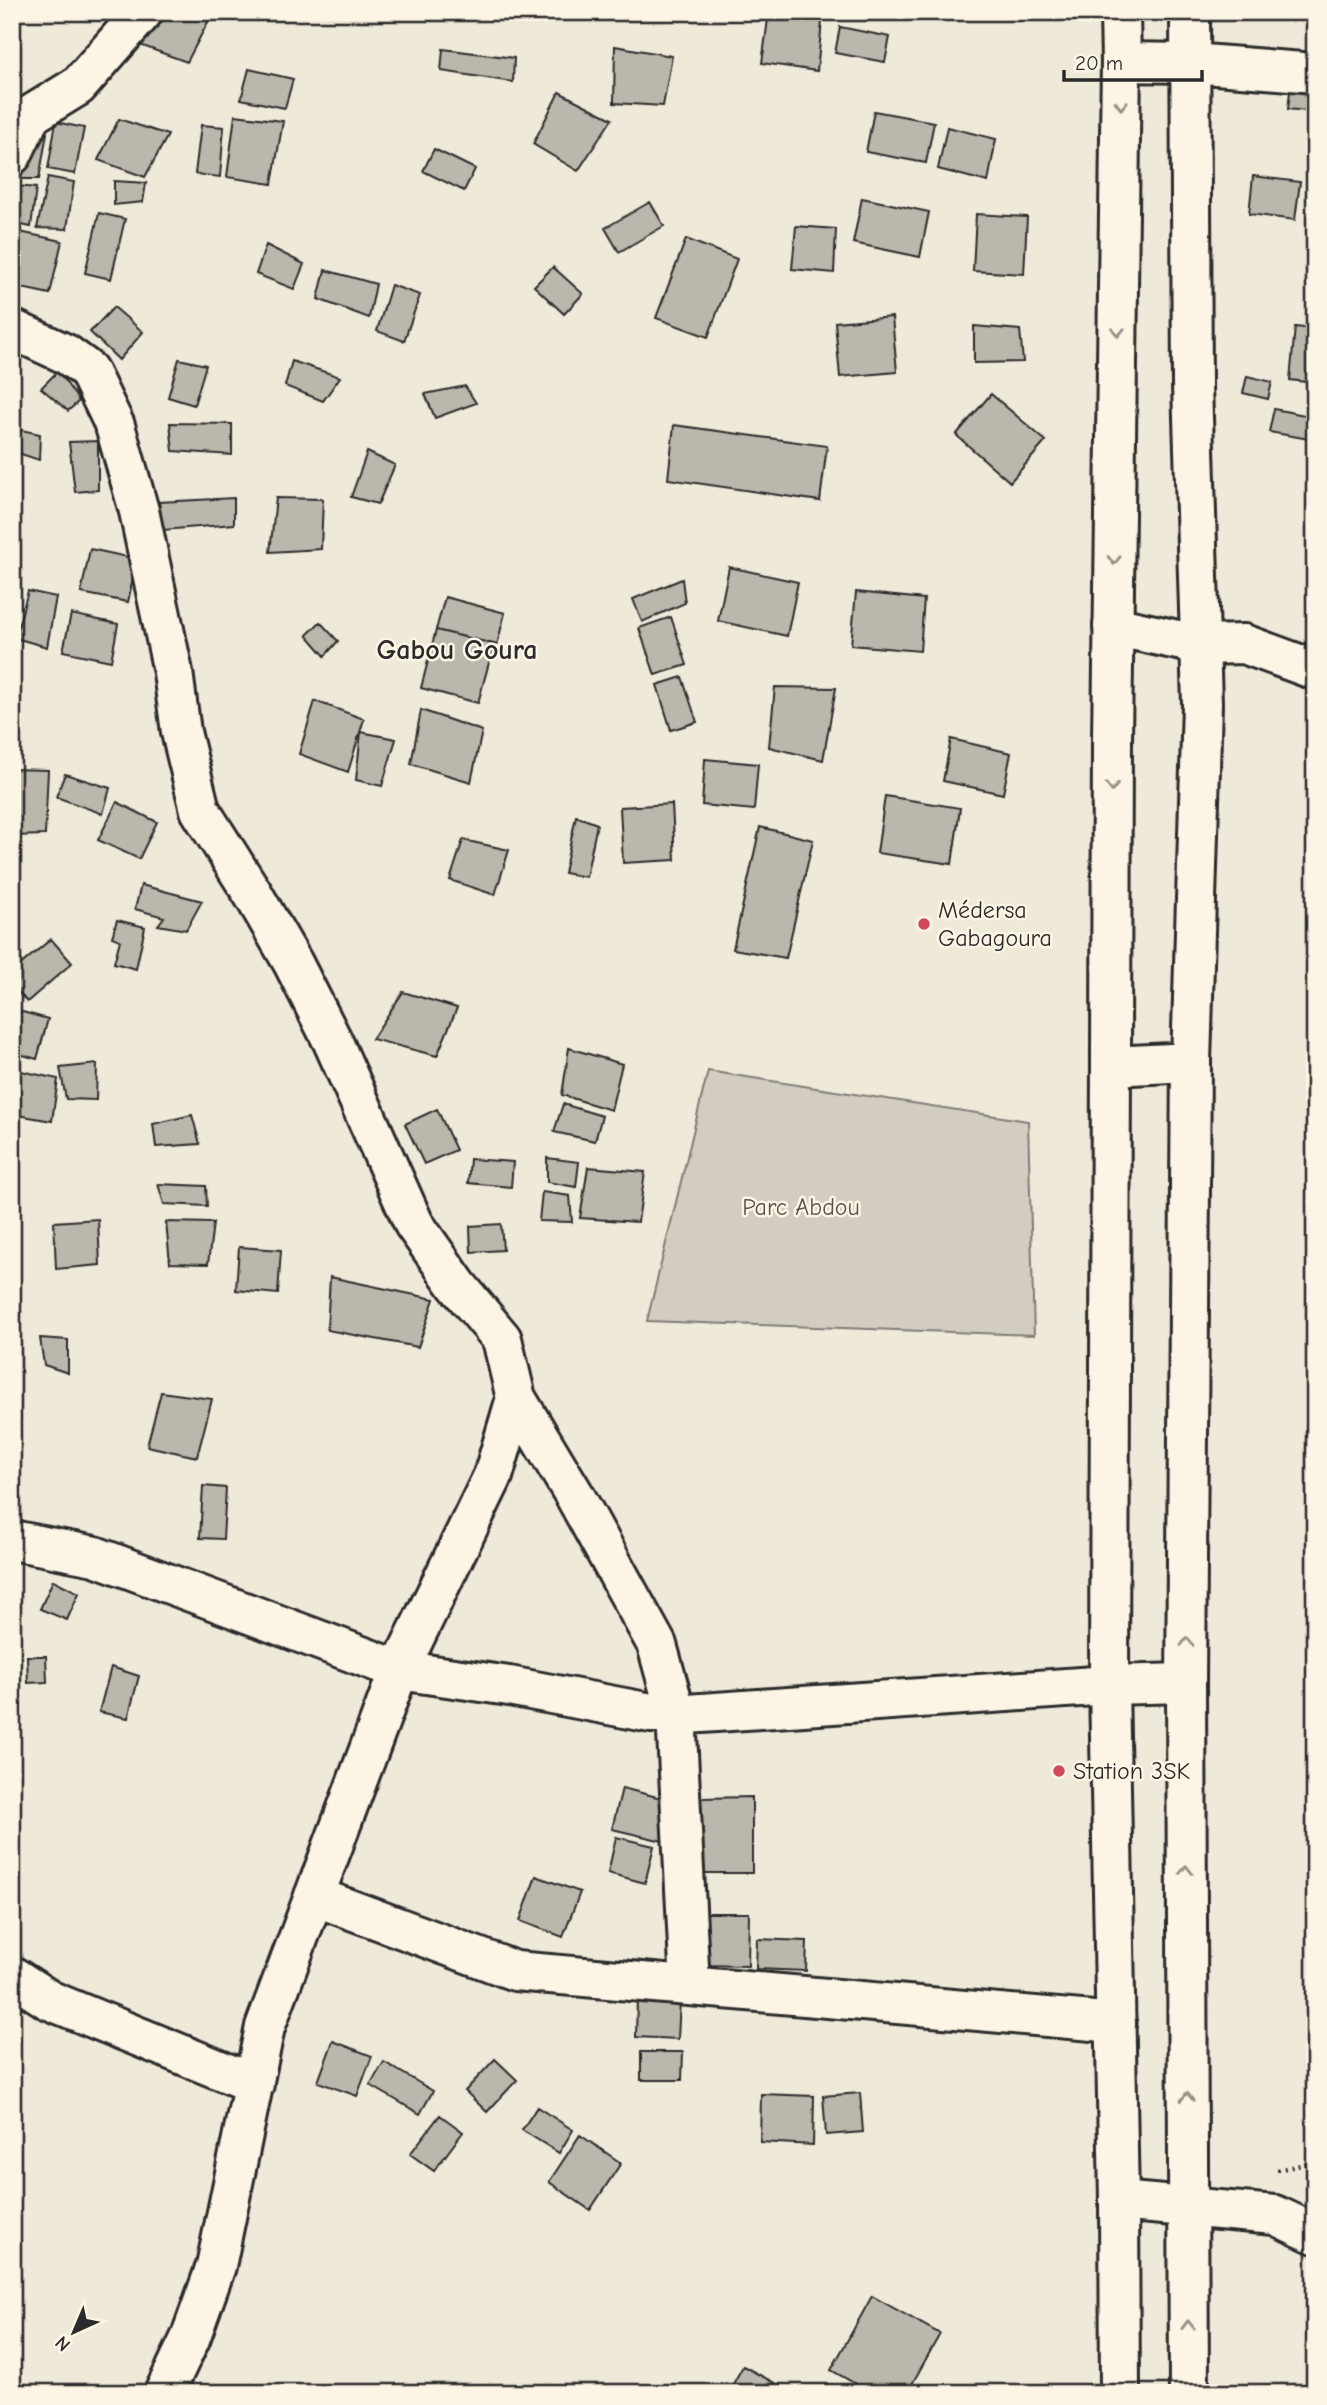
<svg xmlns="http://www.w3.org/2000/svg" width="1327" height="2405" viewBox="0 0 1327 2405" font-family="'Comic Neue',sans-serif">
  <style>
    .green { fill: #d2cdc0; stroke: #7e7c76; stroke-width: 2 }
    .building { fill: #bcb7ac; stroke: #2b2b2b; stroke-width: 2 }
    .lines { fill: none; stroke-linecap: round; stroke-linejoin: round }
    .street-casing { stroke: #2b2b2b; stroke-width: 44 }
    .secondary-casing { stroke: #2b2b2b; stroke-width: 44 }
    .path { stroke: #2b2b2b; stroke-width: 4.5; stroke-dasharray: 2 5; stroke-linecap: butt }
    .street { stroke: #fcf5e5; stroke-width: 38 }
    .secondary { stroke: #fcf5e5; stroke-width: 38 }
    .oneway { stroke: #949088 }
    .poi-dot { fill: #d1495b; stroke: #fcf5e5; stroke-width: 2.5 }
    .labels { text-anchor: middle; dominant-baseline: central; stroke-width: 5; stroke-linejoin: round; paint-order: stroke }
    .poi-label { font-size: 24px; fill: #2b2b2b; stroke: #fcf5e5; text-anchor: start }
    .park-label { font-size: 24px; fill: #555450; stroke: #fcf5e5 }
    .quarter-label { font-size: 28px; font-weight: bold; fill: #2b2b2b; stroke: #fcf5e5 }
  </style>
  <rect width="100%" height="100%" fill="#efe9da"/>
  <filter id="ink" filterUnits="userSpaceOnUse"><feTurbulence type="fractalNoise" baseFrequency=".0143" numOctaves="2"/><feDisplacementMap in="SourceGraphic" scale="14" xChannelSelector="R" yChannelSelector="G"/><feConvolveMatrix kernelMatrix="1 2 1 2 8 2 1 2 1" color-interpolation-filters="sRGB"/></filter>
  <g filter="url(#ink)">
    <!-- green -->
    <path class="green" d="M708 1071 1028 1121 1034 1335 647 1321Z"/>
    <!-- building -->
    <path class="building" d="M157 12H185L209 20 187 62 140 45Z
      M769 12H823L817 71 762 63Z
      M840 27 890 37 885 62 835 53Z
      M615 46 672 56 663 106 614 103Z
      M443 49 514 58 513 82 441 71Z
      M1293 65 1315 68V112L1288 109Z
      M249 69 293 79 285 108 241 99Z
      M559 92 612 119 578 171 533 144Z
      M874 111 934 122 926 163 866 152Z
      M235 115 283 121 272 184 227 177Z
      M119 119 168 135 145 177 98 160Z
      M56 122 84 128 75 174 48 169Z
      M201 125 224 127 220 177 195 174Z
      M947 127 996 139 988 182 938 169Z
      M30 130 47 133 39 179H21Z
      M434 149 475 169 464 191 423 171Z
      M1253 176 1300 182 1295 220 1249 214Z
      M48 177 74 182 67 229 37 228Z
      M114 181 146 183 143 202 114 205Z
      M17 186 36 188 31 227 12 223Z
      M862 198 929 212 920 257 853 243Z
      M650 202 664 226 619 252 605 228Z
      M99 213 125 219 111 279 85 273Z
      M976 214 1027 217 1024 274 973 271Z
      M796 226 836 229 834 273 792 269Z
      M15 231 62 241 50 294 12 286V243Z
      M686 239 737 259 708 337 656 318Z
      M266 245 304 264 294 289 256 274Z
      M553 267 583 294 564 314 534 286Z
      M325 270 376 284 369 318 318 299Z
      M391 285 420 295 404 341 377 331Z
      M114 307 143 332 119 360 90 332Z
      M892 317 897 372 840 377 835 322Z
      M974 326 1020 330 1023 362 974 363Z
      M1295 327 1315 329V383L1290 380Z
      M179 359 206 365 194 405 168 397Z
      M292 361 340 377 323 401 285 386Z
      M58 371 79 401 68 411 41 388Z
      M1247 376 1272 382 1268 399 1243 393Z
      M465 386 476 403 435 418 425 394Z
      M991 394 1046 441 1010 482 956 435Z
      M1274 409 1315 417V440L1269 432Z
      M170 423 232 424V455L173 451Z
      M674 425 827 446 820 501 668 479Z
      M12 428 40 434 39 460 12 451Z
      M98 441V490L75 492 69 442Z
      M367 452 395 465 378 504 351 497Z
      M234 498V524L163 530 159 502Z
      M276 498 323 499 321 549 270 552Z
      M90 549 137 559 128 602 81 593Z
      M729 567 798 582 787 636 718 621Z
      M682 579 685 603 642 622 633 599Z
      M28 591 56 597 47 647 15 638Z
      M856 592 924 599 920 651 851 645Z
      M445 597 505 613 497 645 436 630Z
      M71 614 118 624 111 661 63 651Z
      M671 617 687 665 655 675 639 628Z
      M320 622 338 641 325 656 307 635Z
      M436 630 494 644 478 703 421 688Z
      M682 677 697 722 671 730 657 685Z
      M775 687 836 688 823 760 769 747Z
      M315 701 364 719 348 772 299 754Z
      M421 710 482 731 471 782 411 764Z
      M361 732 396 739 382 786 356 780Z
      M951 739 1011 753 1003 794 943 781Z
      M705 759 758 764 754 810 702 805Z
      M12 769 48 770 45 835 12 836Z
      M65 774 110 788 103 814 56 797Z
      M885 796 960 808 952 864 877 853Z
      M117 802 157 822 139 859 98 840Z
      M672 804 675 860 623 863 620 807Z
      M576 816 597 824 586 877 564 873Z
      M760 827 813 840 786 958 733 949Z
      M463 840 509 850 495 895 450 880Z
      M141 885 202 901 186 930 158 925 164 917 135 909Z
      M117 920 145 927 136 969 114 963 120 940 112 937Z
      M51 939 72 963 27 1002 12 985V972Z
      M403 992 457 1008 437 1056 372 1039Z
      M15 1010 48 1019 37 1059 12 1052V1020Z
      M569 1048 622 1064 611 1110 562 1095Z
      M97 1064 96 1100 66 1099 60 1068Z
      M12 1069 58 1079 52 1121 12 1114Z
      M563 1104 602 1116 595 1141 554 1132Z
      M437 1109 456 1150 424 1164 405 1124Z
      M192 1115 200 1144 156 1147 153 1124Z
      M547 1158 579 1162 576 1187 547 1182Z
      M470 1159 513 1162 511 1187 468 1183Z
      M588 1167 645 1172 638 1222 580 1218Z
      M158 1184 206 1186 207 1206 164 1204Z
      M542 1192 570 1196 572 1222 539 1221Z
      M98 1219 100 1265 56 1269 54 1222Z
      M166 1222 213 1223 208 1264 170 1263Z
      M501 1224 503 1250 471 1252 470 1226Z
      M239 1247 281 1250 278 1294 236 1290Z
      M330 1277 434 1299 418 1347 327 1330Z
      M40 1338 68 1340V1373L44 1365Z
      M161 1392 212 1399 197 1457 147 1446Z
      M203 1486 226 1488 223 1539 200 1538Z
      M53 1580 79 1593 67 1620 40 1609Z
      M27 1656H46L47 1682 28 1683Z
      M111 1667 139 1676 128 1718 99 1712Z
      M622 1788 673 1801 663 1841 612 1829Z
      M752 1797V1873H701L700 1798Z
      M616 1837 654 1846 645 1883 608 1873Z
      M536 1876 580 1892 563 1937 520 1921Z
      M700 1913H749L748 1966 700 1965Z
      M757 1939 807 1941 806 1971 756 1969Z
      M637 1998 680 2000 678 2039 636 2037Z
      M333 2041 372 2056 357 2096 318 2082Z
      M641 2052H683L682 2080H641Z
      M495 2059 517 2080 487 2112 465 2091Z
      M384 2062 433 2091 420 2114 370 2085Z
      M860 2093 863 2132 826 2135 823 2096Z
      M761 2094 814 2096 813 2145 760 2142Z
      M537 2107 573 2130 559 2153 522 2130Z
      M440 2115 463 2132 434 2171 410 2154Z
      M580 2135 621 2163 590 2210 549 2182Z
      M872 2296 940 2334 907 2393H872L831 2370Z
      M743 2366 793 2393H728Z"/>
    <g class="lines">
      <!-- street casing -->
      <g class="street-casing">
        <path id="street" d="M1121 62 1191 63 1315 73
          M12 155 31 115 78 86 143 12
          M12 329 66 354 88 370 115 426 139 511 173 672 181 732 200 810 253 894 293 963 333 1042 414 1224 457 1285 502 1339 516 1398 493 1476 399 1670 265 2027 216 2266 190 2339 164 2393
          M1113 626 1201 645 1244 644 1315 670
          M516 1398 575 1496 657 1645 676 1714 690 1986
          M12 1540 95 1556 399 1670 509 1686 651 1713 687 1714 1109 1685 1186 1683
          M314 1896 515 1971 1116 2023
          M12 1976 49 2000 254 2084
          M1119 2201 1275 2215 1315 2234"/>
      </g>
      <!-- secondary casing -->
      <g class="secondary-casing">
        <path id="secondary" d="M1120 12 1121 62 1112 740 1109 1685 1119 2201 1120 2393
          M1111 1066 1191 1062
          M1189 2393 1186 1683 1191 1062 1202 704 1192 385 1190 12"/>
      </g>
      <!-- path -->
      <path class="path" d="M1277 2170 1315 2162"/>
      <!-- street -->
      <use href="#street" class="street"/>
      <!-- secondary -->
      <use href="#secondary" class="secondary"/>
    </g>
    <!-- one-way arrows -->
    <defs><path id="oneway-chevron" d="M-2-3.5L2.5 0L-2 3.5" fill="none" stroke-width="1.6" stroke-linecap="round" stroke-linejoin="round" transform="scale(1.75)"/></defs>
    <g class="oneway">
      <use href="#oneway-chevron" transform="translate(1121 105) rotate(91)"/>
      <use href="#oneway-chevron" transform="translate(1118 332) rotate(91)"/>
      <use href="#oneway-chevron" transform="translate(1114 560) rotate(91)"/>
      <use href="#oneway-chevron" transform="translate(1112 787) rotate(90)"/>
      <use href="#oneway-chevron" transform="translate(1187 1642) rotate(-90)"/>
      <use href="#oneway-chevron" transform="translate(1186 1870) rotate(-90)"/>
      <use href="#oneway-chevron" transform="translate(1187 2097) rotate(-90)"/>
      <use href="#oneway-chevron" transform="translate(1188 2325) rotate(-91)"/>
    </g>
  </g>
  <!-- markers -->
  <g class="poi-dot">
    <circle cx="924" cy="924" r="7"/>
    <circle cx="1059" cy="1771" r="7"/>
  </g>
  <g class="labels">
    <!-- poi labels -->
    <g class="poi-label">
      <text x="938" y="910">Médersa<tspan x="938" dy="28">Gabagoura</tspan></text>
      <text x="1073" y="1771">Station 3SK</text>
    </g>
    <!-- park labels -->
    <g class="park-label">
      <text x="801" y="1207">Parc Abdou</text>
    </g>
    <!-- quarter labels -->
    <g class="quarter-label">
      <text x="457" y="650">Gabou Goura</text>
    </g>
  </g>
  <!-- margin -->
  <rect width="1327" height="2405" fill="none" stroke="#fcf5e5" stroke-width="42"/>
  <rect x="21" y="21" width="1285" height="2363" fill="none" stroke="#2b2b2b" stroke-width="2.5" filter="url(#ink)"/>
  <!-- north arrow -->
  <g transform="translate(74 2332) rotate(224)" stroke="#fcf5e5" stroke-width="5" paint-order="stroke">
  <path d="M0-5L12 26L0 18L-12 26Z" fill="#2b2b2b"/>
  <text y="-10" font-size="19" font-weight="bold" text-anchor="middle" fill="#2b2b2b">N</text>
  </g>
  <!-- scale -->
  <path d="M1064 70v10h138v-10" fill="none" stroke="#2b2b2b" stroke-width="3.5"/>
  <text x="1075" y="70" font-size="21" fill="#2b2b2b" stroke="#fcf5e5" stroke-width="5" paint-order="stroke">20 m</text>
</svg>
